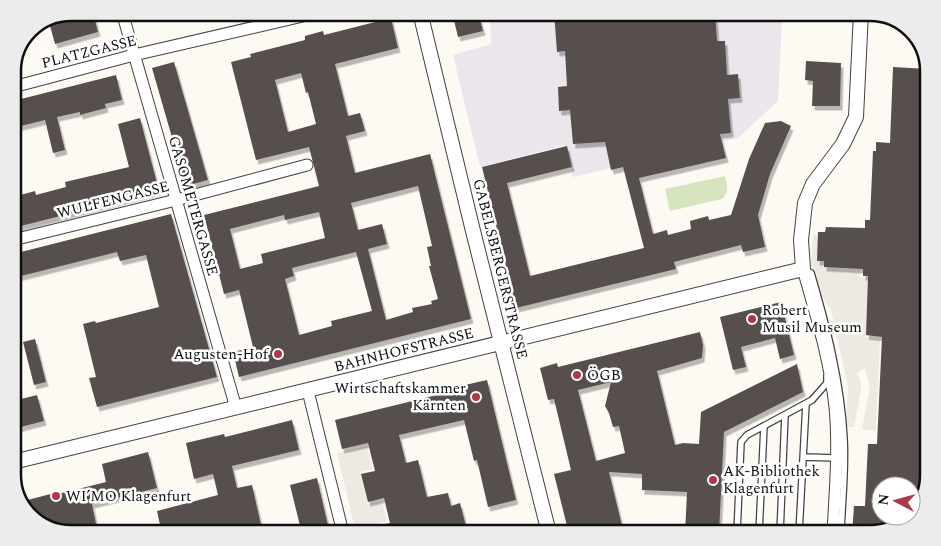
<svg xmlns="http://www.w3.org/2000/svg" width="941" height="546" viewBox="0 0 941 546" font-family="Spectral,serif">
  <style>
    .industrial { fill: #ebe5ec }
    .green { fill: #d7e4c0 }
    .plaza { fill: #eee9e2 }
    .building { fill: #57504d; fill-rule: evenodd; filter: url(#shadow) }
    .lines { fill: none; stroke-linecap: round; stroke-linejoin: round }
    .service-casing { stroke: #424242; stroke-width: 8 }
    .minor-casing { stroke: #424242; stroke-width: 13 }
    .tertiary-casing { stroke: #424242; stroke-width: 16 }
    .service { stroke: #fff; stroke-width: 5.5 }
    .minor { stroke: #fff; stroke-width: 11 }
    .tertiary { stroke: #fff; stroke-width: 14 }
    .poi-dot { fill: #ae384a; stroke: #fff; stroke-width: 2 }
    .labels { text-anchor: middle; dominant-baseline: central; stroke-width: 5; stroke-linejoin: round; paint-order: stroke }
    .street-label { font-size: 15px; fill: #0f0f0f; stroke: #fff }
    .poi-label { font-size: 15px; fill: #0f0f0f; stroke: #fff; text-anchor: start }
    .rim { fill: none; stroke: #0f0f0f; stroke-width: 2.5 }
  </style>
  <defs>
    <filter id="shadow"><feDropShadow dx="2.5" dy="4.5" stdDeviation="0" flood-color="#0004"/></filter>
  </defs>
  <rect width="100%" height="100%" fill="#fdfaf3"/>
  <!-- industrial -->
  <path class="industrial" d="M490 13H842V19L782 18 778 101 738 138 573 177 566 145 480 167 453 55 491 44Z"/>
  <!-- green -->
  <path class="green" d="M725 176C727 185 730 192 722 199L670 211 665 189Z"/>
  <!-- plaza -->
  <path class="plaza" d="M813 235 861 236 864 249 859 277 868 278 866 338 880 339 876 431 862 429 870 389 865 368 857 373 861 382V389L854 427H846L848 387 831 310 819 292 811 263Z
    M367 446 372 469 360 472 368 504 382 501 387 521 355 529 337 453Z"/>
  <!-- building -->
  <path class="building" d="M72 12H93L98 32 55 44 49 22Z
    M452 12H478L483 31 458 37Z
    M554 12H715L717 41H725L727 75 738 74 740 98 728 99 731 133 720 134 726 158 639 178 653 234 667 230 668 235 691 229 690 221 708 216 709 220 731 215 749 159 765 123 781 121 791 126 770 174 758 215 765 247 743 252 741 245 674 262 676 269 516 308 482 167 567 146 572 167 507 183 530 276 644 248 623 167 611 170 605 142 573 144 570 110 559 111 558 87 567 86 565 51 557 52Z
    M391 18 398 48 335 64 348 116 360 113 365 131 346 136 355 173 430 154 471 319 239 377 233 352 253 347 239 290 224 294 204 215 319 186 309 147 256 160 231 62 251 57 250 54 305 40V36L323 31 324 35ZM301 73 306 93 308 92 316 124 288 132 275 80ZM418 186 432 246 427 247 431 266H429L438 299 431 301 432 304 412 308 413 312 386 320 368 249 387 244 382 224 358 230 351 203ZM319 212 325 238 261 254 263 263 240 269 230 229 284 215 285 220ZM356 252 372 311 331 321 332 326 299 335 285 279 294 276 292 268Z
    M806 61 841 63 840 106H812L813 81 805 80Z
    M174 62 208 180 186 186 152 68Z
    M893 67 928 69V475L920 504 912 513 913 486H881V516H909L899 526 870 534H852L854 506H865L868 444H877L882 337 866 335 868 276H863V269L824 267V261H817L818 232H825L826 227 865 228V220H870L873 151H876V142L890 143Z
    M116 75 122 100 105 104 106 108 80 115V112L57 117 65 150 53 153 45 120 17 127 16 123 13 124V101Z
    M140 118 159 191 13 228V197L35 191 36 195 66 187 65 182 129 167 118 124Z
    M171 214 217 377 97 407 89 378 96 377 83 324 95 321 96 323 159 307 146 255 120 261 117 252 13 278V254Z
    M781 302 794 355 780 359 775 338 741 347 746 367 733 370 720 317Z
    M700 332 703 345 702 358 657 371 675 445 683 443 699 444 701 412 797 364 803 392 724 432 719 534H685L687 492 642 490V474L609 472 624 534H569L554 474 571 470 554 399 548 400 540 368 557 363 558 367ZM611 382 605 406 609 413 613 427 619 426 625 453 596 461 578 390Z
    M35 339 46 382 34 385 23 342Z
    M487 380 516 500 488 507 477 460 474 461 464 420 399 435 406 463 418 460 427 497 448 493 451 506 460 503 468 534H364V529L390 523 384 498 368 502 361 474 375 471 368 443 342 449 335 420 457 390 456 387Z
    M37 395 44 421 13 429V401Z
    M292 420 299 450 232 466 237 488 252 485 263 534H162L157 511 218 495 213 474 194 479 186 443 224 434 225 437Z
    M148 452 157 488 92 504 98 534H72L42 525 21 504 20 502 58 492V494L106 482 102 464Z
    M317 478 330 534H302L290 485Z"/>
  <g class="lines">
    <!-- service casing -->
    <g class="service-casing">
      <path id="service" d="M803 269 811 273C827 327 841 382 844 438 846 469 842 502 841 533
        M804 457 836 458
        M737 533 741 442 747 435 812 400 827 383V376
        M759 533 764 426
        M780 533 785 415
        M799 533 806 404"/>
    </g>
    <!-- minor casing -->
    <g class="minor-casing">
      <path id="minor" d="M122 12 236 408
        M13 87 134 55 320 12
        M13 240 176 200 307 165
        M803 269C816 315 830 360 835 407 839 449 835 492 833 533
        M308 391 343 533"/>
    </g>
    <!-- tertiary casing -->
    <g class="tertiary-casing">
      <path id="tertiary" d="M420 12 473 231 549 533
        M13 462 803 269 801 240 805 203 813 184 843 144 856 117 861 12"/>
    </g>
    <!-- service -->
    <use href="#service" class="service"/>
    <!-- minor -->
    <use href="#minor" class="minor"/>
    <!-- tertiary -->
    <use href="#tertiary" class="tertiary"/>
  </g>
  <!-- markers -->
  <g class="poi-dot">
    <circle cx="752" cy="319" r="5"/>
    <circle cx="278" cy="354" r="5"/>
    <circle cx="577" cy="375" r="5"/>
    <circle cx="476" cy="397" r="5"/>
    <circle cx="713" cy="480" r="5"/>
    <circle cx="56" cy="496" r="5"/>
  </g>
  <g class="labels">
    <!-- street labels -->
    <g class="street-label">
      <text transform="translate(89 52) rotate(-14)">PLATZGASSE</text>
      <text transform="translate(113 200) rotate(-14)">WULFENGASSE</text>
      <text transform="translate(193 206) rotate(74)">GASOMETERGASSE</text>
      <text transform="translate(500 269) rotate(76)">GABELSBERGERSTRASSE</text>
      <text transform="translate(404 350) rotate(-14)">BAHNHOFSTRASSE</text>
    </g>
    <!-- poi labels -->
    <g class="poi-label">
      <text x="762" y="310">Robert<tspan x="762" dy="17">Musil Museum</tspan></text>
      <text x="268" y="354" text-anchor="end">Augusten-Hof</text>
      <text x="587" y="375">ÖGB</text>
      <text x="466" y="388" text-anchor="end">Wirtschaftskammer<tspan x="466" dy="17">Kärnten</tspan></text>
      <text x="723" y="471">AK-Bibliothek<tspan x="723" dy="17">Klagenfurt</tspan></text>
      <text x="66" y="496">WI’MO Klagenfurt</text>
    </g>
  </g>
  <!-- crop -->
  <path d="M0 0H941V546H0ZM71 21H870A50 50 0 0 1 920 71V475A50 50 0 0 1 870 525H71A50 50 0 0 1 21 475V71A50 50 0 0 1 71 21Z" fill="#ececec" fill-rule="evenodd"/>
  <path class="rim" d="M71 21H870A50 50 0 0 1 920 71V475A50 50 0 0 1 870 525H71A50 50 0 0 1 21 475V71A50 50 0 0 1 71 21Z"/>
  <!-- north arrow -->
  <g transform="translate(896 501) rotate(276)"><circle r="24" fill="#ffffff" stroke="#9f9f9f"/>
  <path d="M0-4L9 19L0 12L-9 19Z" fill="#ae384a"/>
  <text y="-8" font-size="14" font-weight="bold" text-anchor="middle" fill="#0f0f0f">N</text>
  </g>
</svg>
